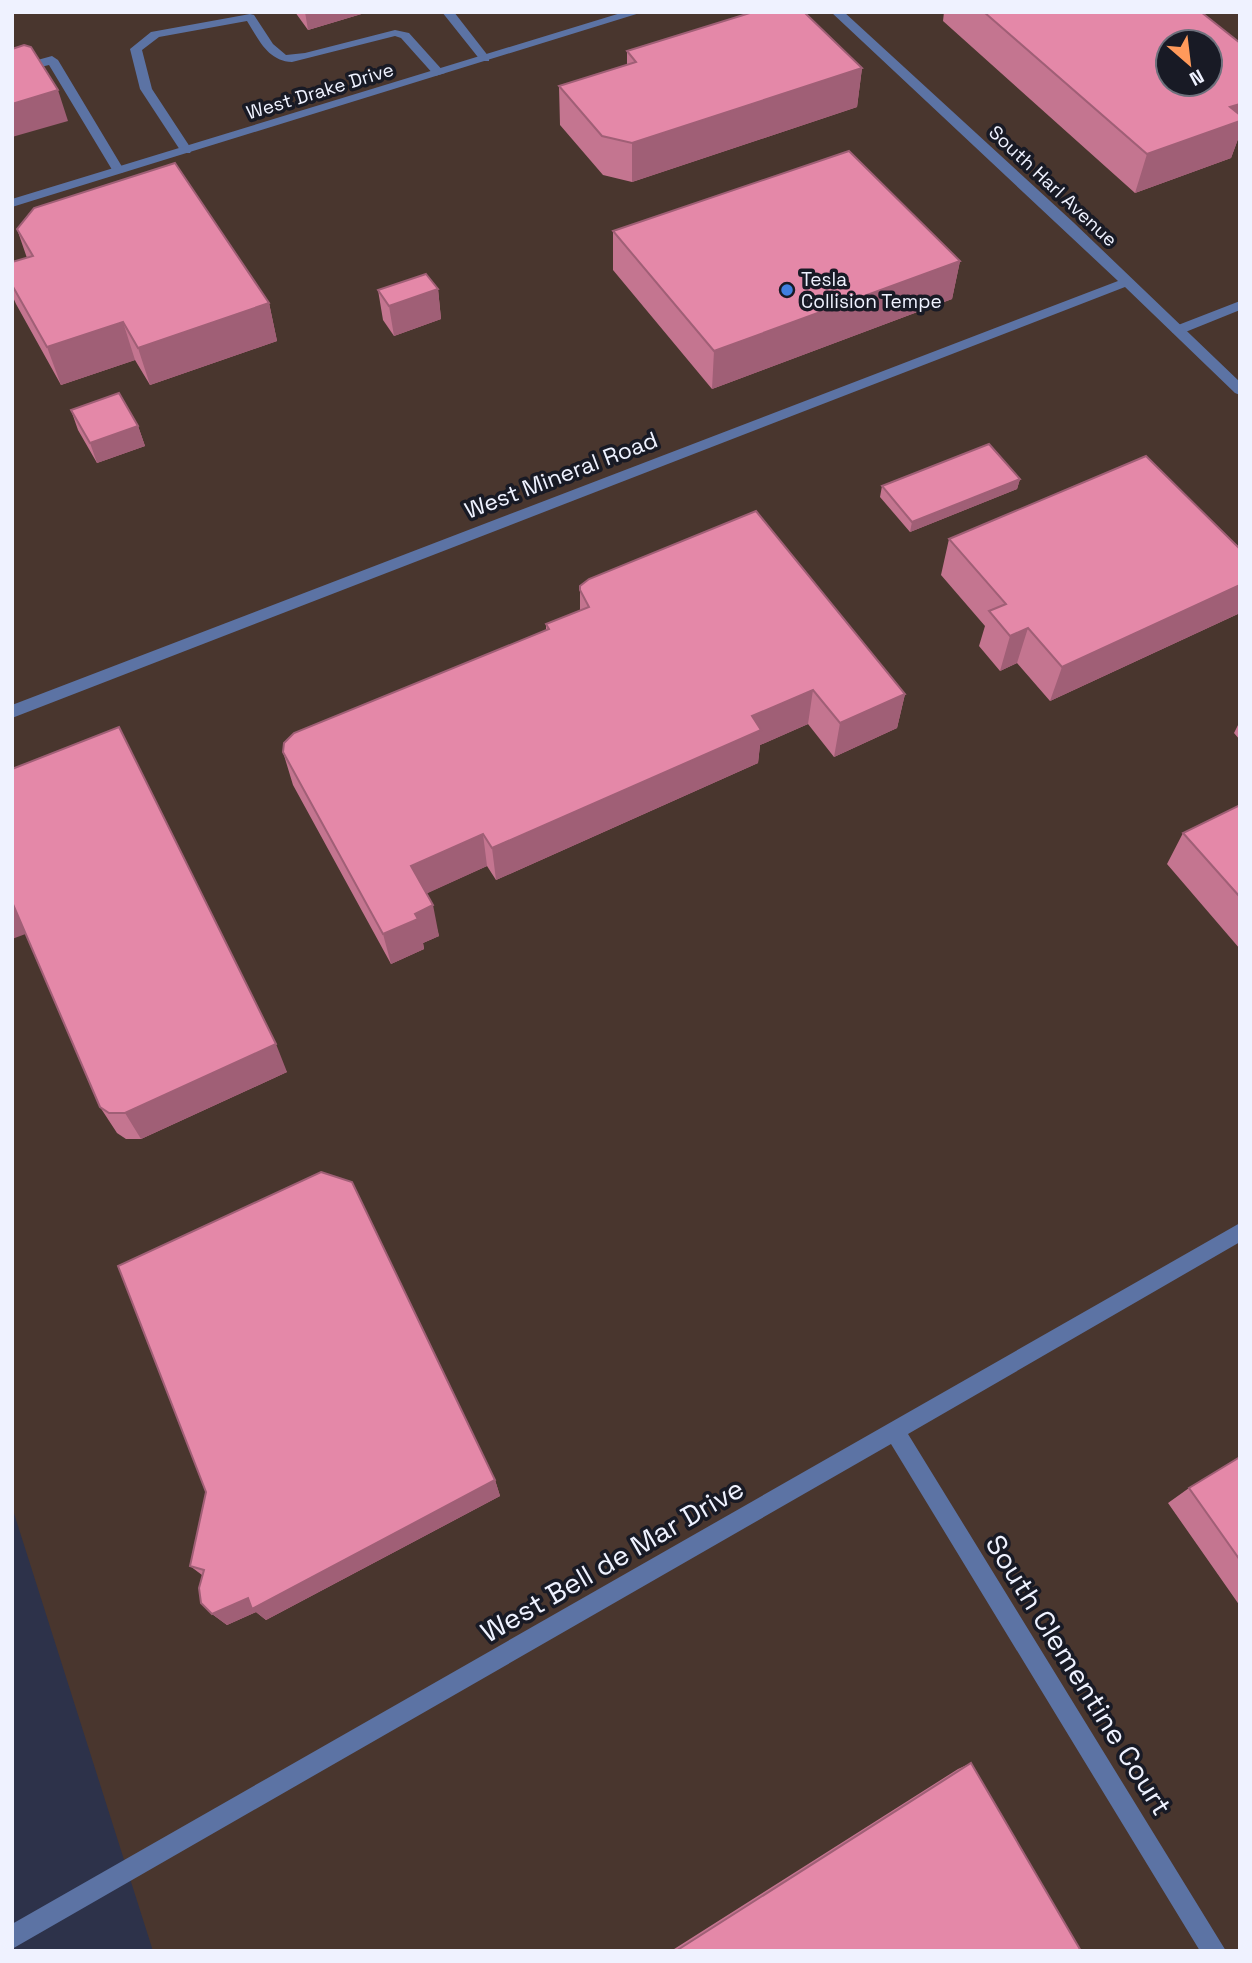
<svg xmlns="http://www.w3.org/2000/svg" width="1252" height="1963" viewBox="0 0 1252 1963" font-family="'Space Grotesk',sans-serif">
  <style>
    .industrial { fill: #49362e; fill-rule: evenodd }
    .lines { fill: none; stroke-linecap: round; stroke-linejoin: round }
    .lane { fill: #5c73a4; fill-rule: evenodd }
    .street { fill: #5c73a4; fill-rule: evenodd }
    .wall { fill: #c47590 }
    .shaded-wall { fill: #a05f76 }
    .building { fill: #e488a8; stroke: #a05f76; stroke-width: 2; fill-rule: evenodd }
    .shop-dot { fill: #3f7fe0; stroke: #181a25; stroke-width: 2.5 }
    .labels { text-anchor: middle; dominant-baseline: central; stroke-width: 7; stroke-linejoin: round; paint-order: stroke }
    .far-street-label { font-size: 19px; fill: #eff2ff; stroke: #181a25 }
    .far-poi-label { font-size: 19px; fill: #eff2ff; stroke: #181a25; text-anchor: start }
    .street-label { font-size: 23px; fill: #eff2ff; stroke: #181a25 }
    .near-street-label { font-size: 28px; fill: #eff2ff; stroke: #181a25 }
  </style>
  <rect width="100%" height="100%" fill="#2d324a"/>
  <!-- industrial -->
  <path class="industrial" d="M12 12H1240V1951H153L12 1507ZM1168 42H1210V84H1168Z"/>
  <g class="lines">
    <!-- lane -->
    <path class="lane" d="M442 12H454L489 57V61H481Z
      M250 14 254 15 273 44 286 55 305 53 395 30 409 33 445 73 435 76 401 38 395 36 292 62C268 61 259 40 247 21L159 37 142 50 152 89 192 150 190 153H182L140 89 130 49 151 32Z
      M52 56 58 60 124 170 122 173H114L49 65 12 74V67Z
      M1240 301V310L1183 333H1173L1171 330 1173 327Z"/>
    <!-- street -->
    <path class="street" d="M624 12H643L12 207V199Z
      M831 12H844L1073 222 1240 382V395L1235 393 1125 287 12 718V705L1118 281Z
      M1240 1223V1242L908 1434 1226 1951H1200L891 1444 12 1949V1924Z"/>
  </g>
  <!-- wall -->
  <path class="wall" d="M295 12H368L308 30Z
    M944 12H1201L1238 139 1231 158 1135 193 943 21Z
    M627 51 862 68 857 107 632 182 603 175 560 125 559 86 627 65Z
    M17 229 269 303 277 341 150 385 135 360 61 385 16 304 12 295V262L27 258Z
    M613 231 960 261 952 299 712 389 613 270Z
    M438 289 441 319 394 336 383 320 378 290Z
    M71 410 138 426 145 446 97 463 78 430Z
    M1020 479 1017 489 910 532 880 497 882 486Z
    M949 539 1240 549V613L1050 701 1017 663 1000 671 979 646 985 626 941 575Z
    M580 586 905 694 897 728 834 757 808 724 760 745 758 763 496 880 487 866 427 893 439 936 423 943 424 949 391 964 293 785 283 752 546 630V624L580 611Z
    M1240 721V740L1234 733Z
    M12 769 287 1072 141 1139H126L117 1133 100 1107 26 934Z
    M1240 805V949L1167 864 1183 833Z
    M1240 1457V1606L1168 1503 1189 1488Z
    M495 1480 500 1496 266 1620 256 1612 227 1625 212 1614 202 1575 190 1566Z
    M971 1763 1081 1951H671L958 1769Z"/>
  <!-- shaded-wall -->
  <path class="shaded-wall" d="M305 12H368L308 30Z
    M862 68 857 107 632 182V143Z
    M58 90 68 121 12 137V104Z
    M1240 104V138L1238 139 1231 158 1135 193 1147 154 1230 107Z
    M960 261 952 299 712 389 714 351Z
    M438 289 441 319 394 336 389 306Z
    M269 303 277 341 150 385 138 348Z
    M123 322 135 360 61 385 47 347Z
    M138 426 145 446 97 463 90 443Z
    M1020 479 1017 489 910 532 912 522Z
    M1240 585V613L1050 701 1062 667Z
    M1028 628 1017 663 1000 671 1010 636Z
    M813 690 808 724 760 745 758 763 496 880 492 848 752 716Z
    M905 694 897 728 834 757 840 723Z
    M483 834 487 866 417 898 411 866Z
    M12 902 31 932 12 939Z
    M433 905 439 936 423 943 424 949 391 964 383 934 415 914Z
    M276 1044 287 1072 141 1139 125 1113Z
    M495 1480 500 1496 266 1620 256 1612 227 1625 212 1614Z"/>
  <!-- building -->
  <path class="building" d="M753 12H804L862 68 632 143 602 136 559 86 636 62 627 51Z
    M984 12H1201L1240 43V104L1230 107 1240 115V121L1147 154ZM1168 42H1210V84H1168Z
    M24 45 31 47 58 90 12 104V49Z
    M849 151 960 261 714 351 613 231Z
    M175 163 269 303 138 348 123 322 47 347 12 285V262L33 256 17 229 34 208Z
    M426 274 438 289 389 306 378 290Z
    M119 393 138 426 90 443 71 410Z
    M989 444 1020 479 912 522 882 486Z
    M1146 456 1240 549V585L1062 667 1028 628 1010 636 989 611 1006 604 949 539Z
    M756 511 905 694 840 723 813 690 752 716 761 730 492 848 483 834 411 866 433 905 415 914 418 919 383 934 283 752 284 743 294 733 549 629 546 624 589 607 580 590V586L589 579Z
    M119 727 276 1044 125 1113H109L100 1107 12 902V769Z
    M1240 805V897L1183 833Z
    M321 1172 352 1182 495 1480 252 1609 248 1598 212 1614 201 1603 199 1588 204 1570 190 1566 206 1492 118 1266Z
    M1240 1457V1560L1189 1488Z
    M971 1763 1081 1951H676Z"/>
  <!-- markers -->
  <circle class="shop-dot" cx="787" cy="290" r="7"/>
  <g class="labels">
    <!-- far-street labels -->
    <g class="far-street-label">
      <text transform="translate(320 91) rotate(-17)">West Drake Drive</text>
      <text transform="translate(1053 186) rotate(43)">South Harl Avenue</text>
    </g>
    <!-- far-poi labels -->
    <g class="far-poi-label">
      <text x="801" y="279">Tesla<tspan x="801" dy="22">Collision Tempe</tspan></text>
    </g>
    <!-- street labels -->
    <g class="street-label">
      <text transform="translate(561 475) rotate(-21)">West Mineral Road</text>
    </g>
    <!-- near-street labels -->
    <g class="near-street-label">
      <text transform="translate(612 1560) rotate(-30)">West Bell de Mar Drive</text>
      <text transform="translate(1079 1675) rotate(58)">South Clementine Court</text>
    </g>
  </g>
  <!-- border -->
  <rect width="1252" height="1963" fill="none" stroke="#eff2ff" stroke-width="28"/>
  <!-- north arrow -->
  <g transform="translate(1189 63) rotate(152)"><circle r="33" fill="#181a25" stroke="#6e707c" stroke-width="2"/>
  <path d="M0-5L12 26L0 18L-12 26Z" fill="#ff9a5b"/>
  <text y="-10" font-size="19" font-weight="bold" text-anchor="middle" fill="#eff2ff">N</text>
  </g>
</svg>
